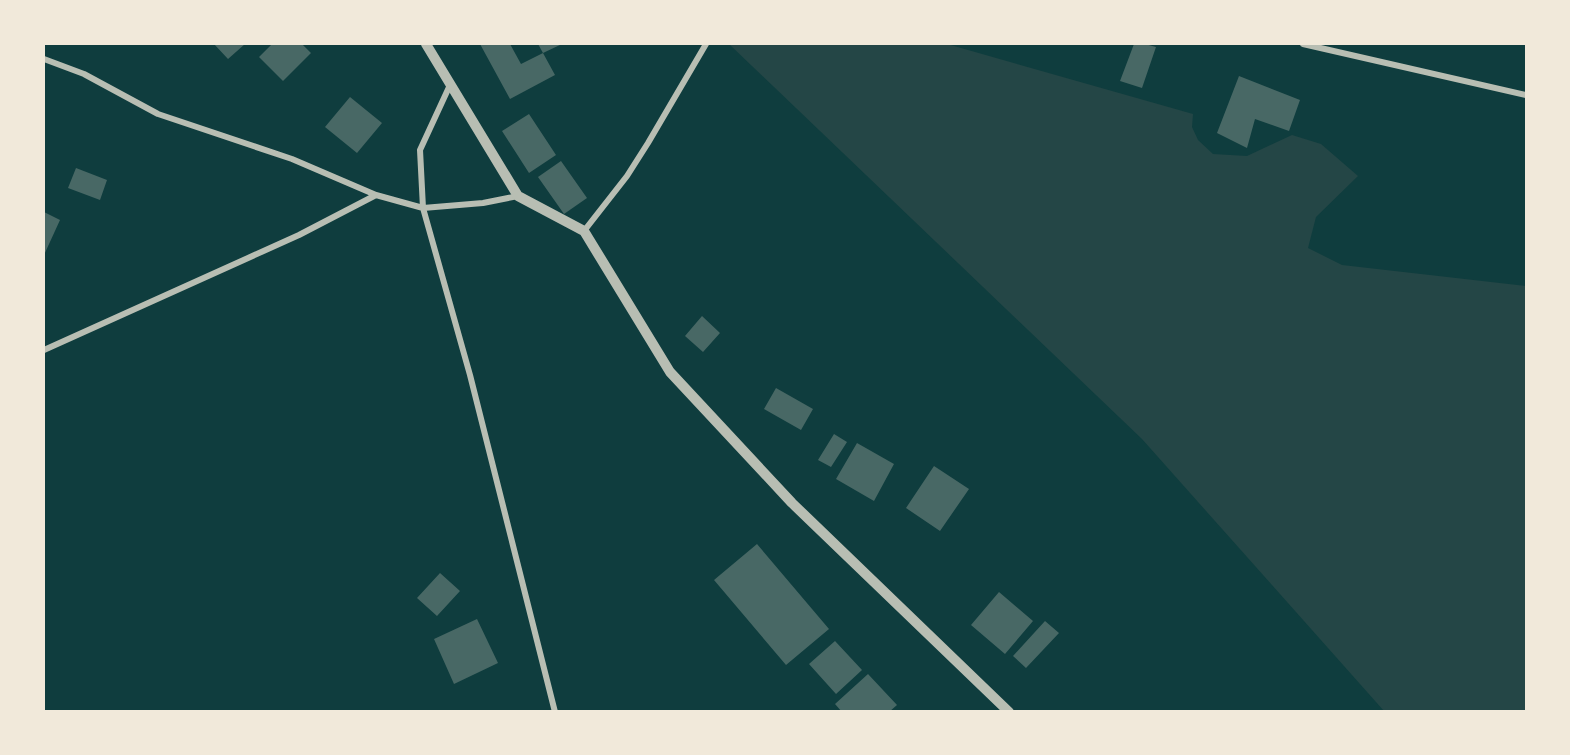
<svg xmlns="http://www.w3.org/2000/svg" width="1570" height="755" viewBox="0 0 1570 755" font-family="'Fira Sans',sans-serif">
  <style>
    .green { fill: #244646 }
    .building { fill: #486865 }
    .lines { fill: none; stroke-linecap: round; stroke-linejoin: round }
    .minor { stroke: #b8beb3; stroke-width: 6 }
    .tertiary { stroke: #b8beb3; stroke-width: 10 }
  </style>
  <rect width="100%" height="100%" fill="#0f3d3e"/>
  <!-- green -->
  <path class="green" d="M729 44H947L1193 114 1192 127 1198 140 1213 154 1247 156 1292 135 1321 144 1358 176 1316 217 1308 248 1342 265 1526 286V711H1384L1142 439Z"/>
  <!-- building -->
  <path class="building" d="M214 44H245L228 59Z
    M272 44H302L311 53 283 81 259 57Z
    M480 44H510L521 64 543 53 555 75 510 99Z
    M538 44H562L543 53Z
    M1134 44H1145L1156 47 1142 88 1120 81Z
    M1239 76 1300 100 1289 131 1255 119 1247 148 1217 133Z
    M350 97 382 123 357 153 325 127Z
    M529 114 556 155 529 173 502 131Z
    M561 161 587 198 564 214 538 177Z
    M76 168 107 180 100 200 68 188Z
    M44 212 60 220 44 255Z
    M702 316 720 333 703 352 685 336Z
    M776 388 813 409 801 430 764 409Z
    M834 434 847 442 831 467 818 460Z
    M857 443 894 464 874 501 836 479Z
    M934 466 969 489 940 531 906 508Z
    M757 544 829 629 786 665 714 580Z
    M440 573 460 591 437 616 417 598Z
    M999 592 1033 621 1005 654 971 625Z
    M477 619 498 663 454 684 434 639Z
    M1045 621 1059 633 1026 668 1013 656Z
    M835 641 862 670 836 694 809 664Z
    M868 674 897 705 889 712H842L835 704Z"/>
  <g class="lines">
    <!-- minor -->
    <path class="minor" d="M1303 44 1526 95
      M44 59 84 74 158 114 292 159 376 195
      M450 85 420 150 423 208 470 375 555 712
      M584 231 627 176 648 143 706 44
      M44 350 299 235 376 195 423 208 483 203 518 196"/>
    <!-- tertiary -->
    <path class="tertiary" d="M426 44 518 196 584 231 670 372 792 503 1009 712"/>
  </g>
  <!-- border -->
  <rect width="1570" height="755" fill="none" stroke="#f1e9da" stroke-width="90"/>
</svg>
